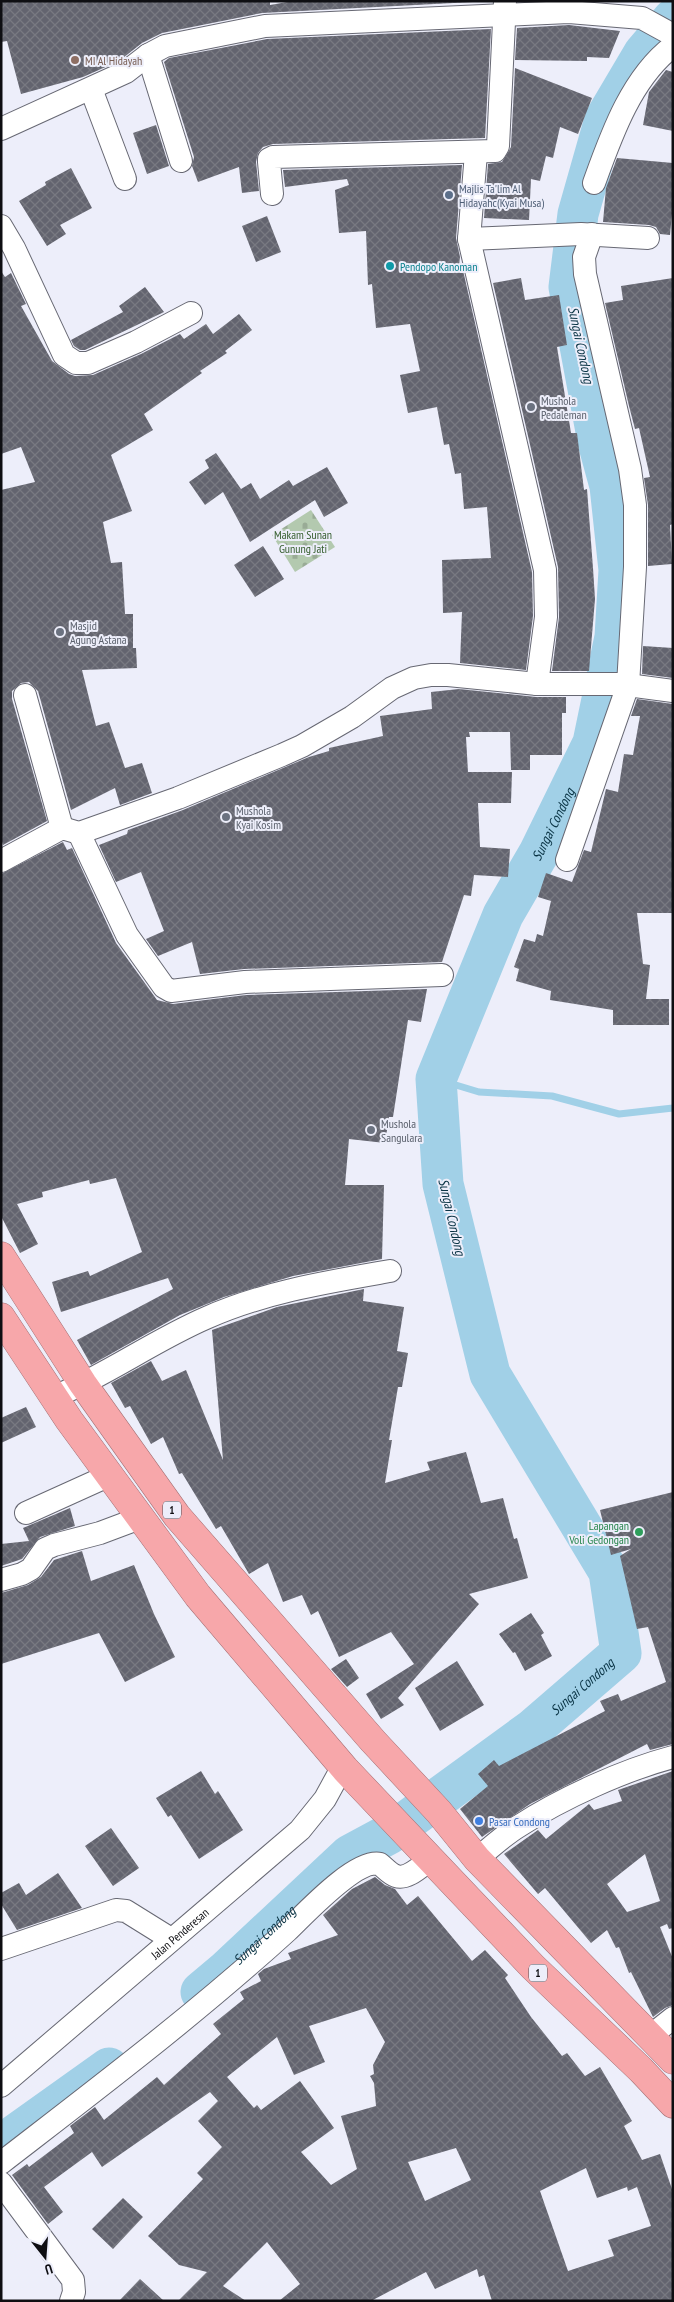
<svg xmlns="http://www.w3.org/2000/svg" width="674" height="2302" viewBox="0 0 674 2302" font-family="'PT Sans Narrow',sans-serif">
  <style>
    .cemetery { fill: url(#cemetery-stones) }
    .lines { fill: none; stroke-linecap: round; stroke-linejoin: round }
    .stream { stroke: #a1d0e7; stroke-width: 7 }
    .river { stroke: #a1d0e7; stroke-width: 41 }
    .building { fill: url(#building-cross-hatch); fill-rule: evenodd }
    .minor-casing { stroke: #676873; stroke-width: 24 }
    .highway-casing { stroke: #a57175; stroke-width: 29 }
    .minor { stroke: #fff; stroke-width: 22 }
    .highway { stroke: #f7a7aa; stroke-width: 28 }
    .education-dot { fill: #8d6e63; stroke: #edeefa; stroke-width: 2 }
    .service-dot { fill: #5c6f8a; stroke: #edeefa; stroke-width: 2 }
    .culture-dot { fill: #0f9aa8; stroke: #edeefa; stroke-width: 2 }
    .worship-dot { fill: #6b7280; stroke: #edeefa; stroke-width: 2 }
    .leisure-dot { fill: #2e9e5b; stroke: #edeefa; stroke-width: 2 }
    .shop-dot { fill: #3f7fe0; stroke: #edeefa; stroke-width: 2 }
    .labels { text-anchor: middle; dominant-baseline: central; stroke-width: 4; stroke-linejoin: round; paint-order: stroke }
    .shield { fill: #edeefa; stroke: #515158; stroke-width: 1 }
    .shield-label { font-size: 11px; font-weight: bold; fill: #0e0e12 }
    .education-label { font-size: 12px; fill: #785e54; stroke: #edeefa; text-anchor: start }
    .service-label { font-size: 12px; fill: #4e5e75; stroke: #edeefa; text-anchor: start }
    .culture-label { font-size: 12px; fill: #0d838f; stroke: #edeefa; text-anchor: start }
    .worship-label { font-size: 12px; fill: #5b616d; stroke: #edeefa; text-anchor: start }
    .park-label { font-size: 12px; fill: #345d2d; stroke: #edeefa }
    .leisure-label { font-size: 12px; fill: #27864d; stroke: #edeefa; text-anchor: end }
    .shop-label { font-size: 12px; fill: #366cbe; stroke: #edeefa; text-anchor: start }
    .street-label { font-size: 12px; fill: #0e0e12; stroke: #edeefa }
    .water-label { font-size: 14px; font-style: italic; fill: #093344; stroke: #edeefa }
  </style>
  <defs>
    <pattern id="cemetery-stones" width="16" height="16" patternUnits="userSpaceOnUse" patternTransform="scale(1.25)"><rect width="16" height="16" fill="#b3c9af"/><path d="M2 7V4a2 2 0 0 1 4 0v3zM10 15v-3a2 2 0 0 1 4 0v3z" fill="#99ab96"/></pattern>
    <pattern id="building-cross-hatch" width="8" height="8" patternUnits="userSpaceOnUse" patternTransform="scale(1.25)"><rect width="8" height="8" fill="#63646f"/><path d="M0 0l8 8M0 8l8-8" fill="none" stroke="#787981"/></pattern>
  </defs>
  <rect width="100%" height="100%" fill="#edeefa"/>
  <!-- cemetery -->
  <path class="cemetery" d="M311 510 335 547 295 572 272 535Z"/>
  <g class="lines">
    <!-- stream -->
    <path class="stream" d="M436 1079 479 1092 552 1096 619 1114 673 1108"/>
    <!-- river -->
    <g class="river">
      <path id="s1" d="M201 1992 226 1971 350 1855 389 1834 533 1729 621 1653 609 1572 490 1374 443 1184 436 1079 503 915 539 853 593 743 615 637 619 570 610 486 598 442 569 287 578 214 605 119 644 53 673 19"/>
      <path d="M1 2145 109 2068"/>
    </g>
  </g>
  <!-- building -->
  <path class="building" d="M1 1H270V5L293 1H492L262 13 162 33 142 43 119 61 83 77 21 94 7 41 1 42Z
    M569 25 620 31 609 58 587 57V61L515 60 517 28Z
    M491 29 485 138 273 144 263 147 258 153 256 162 259 191 242 193 239 167 198 182 192 166 194 157 164 62 169 58 267 39Z
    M515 68 592 98 578 134 560 127 553 158 546 156 540 181 531 179 529 220 484 218 488 164 502 162 511 147Z
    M666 70 673 72V131L643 125 649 92Z
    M156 125 169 166 147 174 133 133Z
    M617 158 673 163V202L670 235 660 234 656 227 649 225 603 222 606 188Z
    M462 165 456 238 460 257 459 266H462L532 572 533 616 526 670 460 663 462 612 443 613 442 560 491 558 487 507 464 509 461 473 455 474 449 444 444 445 437 407 408 413 400 375 420 371 410 324 376 328 372 284 368 285 366 231 339 233 335 190 349 185 347 179 285 187 283 170Z
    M71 168 92 208 60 225 66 234 47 246 19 201 46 185 45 182Z
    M267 216 281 252 256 262 242 226Z
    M1 271 5 277 11 273 26 304 21 306 52 361 69 374 75 376 93 375 141 354 180 334 184 339 206 324 213 334 239 314 252 330 225 351 227 353 200 371 202 373 144 414 153 430 111 455 132 511 103 522 111 563 122 562 125 614H133V648H136L137 668 82 670 96 726 109 722 125 768 142 763 152 793 120 805 115 788 71 810 38 691 29 682 21 683 12 691V699L47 821 3 845 1 839V490L35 482 21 447 1 454Z
    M521 278 525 300 559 295 567 345 557 347 571 433H577L584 490 587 489 593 568 595 599 589 671H552L559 617 558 567 493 283Z
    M673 278V524L670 525 672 564 648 566V505L644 478 650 477 639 428 635 429 629 406 605 303 623 300 621 286Z
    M145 287 164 312 85 350H80L74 346 71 340 123 312 119 306Z
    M216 453 241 489 251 483 260 499 289 480 293 486 327 467 348 503 324 517 315 500 250 542 223 492 205 505 189 482 209 468 205 460Z
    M263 546 284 579 255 597 234 565Z
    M643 646 673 648V678L642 674Z
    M459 689 536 697H566V713H562V755H530V770H511L510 732H469L470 737H466L468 772H512L511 803H478L480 847 510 849 508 877 474 875 471 896 464 895 442 962 244 969 200 974 192 942 158 956 146 939 164 931 141 872 116 882 99 845 127 834 128 830 183 810 309 757 329 751V748L383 736 380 716 432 709 431 692Z
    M637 699 673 704V913H637L643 964 650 965 646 999H669V1025H613V1010L550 1000 551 991 516 981 519 969 514 967 524 939 535 942 537 934 543 936 551 901 538 897 546 873 572 882 584 850 591 852 606 789 618 792 624 754 633 755 640 716H631Z
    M63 842 67 850 72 848 116 943 157 1000 173 1004 246 995 427 989 421 1022 408 1020 393 1117H389L385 1143 349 1139 345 1185H384L382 1259 293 1276 224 1297 180 1315 91 1365 77 1340 173 1289 168 1278 61 1312 52 1282 88 1271 90 1276 142 1252 116 1178 90 1184 89 1180 42 1192 43 1197 17 1204 38 1244 20 1253 1 1216V874Z
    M364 1289 363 1301 404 1307 397 1351 408 1353 402 1387H398L389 1440H392L385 1483 430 1470 427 1462 466 1452 481 1503 503 1498 514 1539 517 1538 528 1578 469 1594 479 1604 398 1698 404 1705 381 1719 366 1694 414 1664 391 1632 339 1657 318 1611 311 1615 302 1595 283 1602 268 1563 249 1574 221 1526 216 1529 182 1473 179 1474 163 1437 151 1444 130 1406 125 1408 111 1383 151 1361 162 1381 186 1370 223 1460 212 1330 277 1307Z
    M26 1407 36 1427 1 1443V1418Z
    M673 1492V1744L650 1750 647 1744 530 1804 482 1837 460 1809 488 1786 478 1774 494 1760 499 1766 605 1711 600 1701 618 1694 621 1701 666 1682 648 1627 637 1629 620 1556 631 1549 611 1555 600 1510Z
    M70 1508 75 1526 40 1537 22 1559 1 1566V1544L29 1541 23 1528Z
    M82 1551 91 1581 134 1565 154 1614 175 1657 125 1682 99 1633 1 1664V1593L28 1585 41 1577 54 1560Z
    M531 1613 544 1633 541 1635 552 1656 525 1671 515 1652 513 1653 499 1634Z
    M346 1659 359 1678 347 1687 331 1669Z
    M457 1661 484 1705 440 1731 415 1688Z
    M201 1771 215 1794 218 1791 243 1830 199 1859 171 1815 168 1817 156 1798Z
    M673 1771V1928L669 1929 667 1924 660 1927 673 1959V2005L665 2008 653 2017 631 1972 629 1973 619 1947 616 1948 607 1930 591 1943 545 1888 538 1894 504 1854 538 1830 546 1839 589 1804 594 1810 622 1801 618 1790ZM645 1854 660 1901 627 1912 607 1884Z
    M111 1828 139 1868 113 1886 85 1846Z
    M58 1873 82 1908 17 1930 1 1904V1893L19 1883 26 1895Z
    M375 1877 385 1885 395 1889 407 1905 418 1896 472 1961 485 1950 508 1975 505 1978 531 2017 562 2056 567 2053 585 2076 600 2067 632 2121 624 2126 642 2160 660 2154 673 2192V2301H492L484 2275 479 2277 477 2269 435 2289 426 2272 371 2301H279L300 2284 267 2242 223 2286 246 2301H178L207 2272 179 2265 148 2236 203 2179 197 2173 222 2147 198 2121 218 2101 210 2092 102 2167 92 2152 44 2187 63 2212 48 2224 12 2175 27 2164 29 2167 74 2133 70 2126 95 2107 104 2120 157 2077 164 2085 221 2034 213 2024 244 1999 240 1992 261 1981 258 1974 264 1969 291 1959 288 1953 338 1935 323 1915 352 1889ZM366 2008 385 2042 373 2065 374 2074 370 2076 374 2083 376 2106 341 2116 357 2169 331 2185 301 2152 334 2128 300 2081 261 2110 257 2105 254 2108 227 2077 277 2037 294 2075 325 2062 309 2026ZM456 2148 471 2180 425 2201 408 2162ZM586 2168 597 2198 627 2187 628 2191 637 2187 651 2226 608 2240 614 2256 568 2271 540 2191Z
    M123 2198 143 2217 113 2249 92 2229Z
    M140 2279 164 2301H119Z"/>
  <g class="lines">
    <!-- minor casing -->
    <g class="minor-casing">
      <g id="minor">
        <path d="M148 55 181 161"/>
        <path d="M91 89 125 179"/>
        <path d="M1 129 126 72 148 55 165 46 265 26 569 12 642 18 673 35"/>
        <path d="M476 153 469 239 545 570 546 617 537 684"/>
        <path d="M594 183C611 136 631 78 673 46"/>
        <path d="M272 194 269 162V159L273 157 495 151 498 146 505 1"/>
        <path d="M1 226 14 248 64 355 76 363H88L136 342 191 313"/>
        <path d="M469 239 581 234 648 238"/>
        <path d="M25 695 62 828"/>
        <path d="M79 833 127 935 164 987 171 991 245 982 442 975"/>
        <path d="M567 860 628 685 635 567V505L630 469 585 274 584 257 592 234"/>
        <path d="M1 861 62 828 79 833 178 798 282 755 302 746 352 717 392 688 414 678 431 675H448L537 684H620L673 691"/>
        <path d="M54 1397C107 1375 153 1341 206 1318 264 1292 327 1282 390 1271"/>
        <path d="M26 1513 110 1475"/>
        <path d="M1 1580 22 1574 31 1569 45 1549 54 1545 100 1533 140 1518"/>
        <path d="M477 1859C490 1848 504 1835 519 1826 562 1798 624 1770 673 1757"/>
        <path d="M1 1949 116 1910 126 1911 171 1939"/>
        <path d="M649 2037 673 2018"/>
        <path id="s2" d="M1 2086 300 1830 325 1799 343 1766"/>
        <path d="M1 2163C98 2088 196 2014 287 1931 304 1915 356 1858 380 1864 385 1868 390 1874 396 1876 408 1880 422 1865 431 1859"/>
        <path d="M1 2183 73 2280 74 2292 71 2301"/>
      </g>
    </g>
    <!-- highway casing -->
    <g class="highway-casing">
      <path id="highway" d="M1 1256 83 1384 177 1516 373 1741 439 1812 477 1859 673 2060
        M1 1317 69 1420 198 1596 345 1769 533 1967 641 2070 673 2104"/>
    </g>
    <!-- minor -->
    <use href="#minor" class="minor"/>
    <!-- highway -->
    <use href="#highway" class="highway"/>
  </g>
  <!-- markers -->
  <circle class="education-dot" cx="75" cy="60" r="5"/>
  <circle class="service-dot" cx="449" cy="195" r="5"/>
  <circle class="culture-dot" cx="390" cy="266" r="5"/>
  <g class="worship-dot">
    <circle cx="531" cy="407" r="5"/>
    <circle cx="60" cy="632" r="5"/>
    <circle cx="226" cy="817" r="5"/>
    <circle cx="371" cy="1130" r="5"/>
  </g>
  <circle class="leisure-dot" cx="639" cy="1532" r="5"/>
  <circle class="shop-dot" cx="479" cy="1821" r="5"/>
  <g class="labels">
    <!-- shield labels -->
    <g class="shield">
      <rect x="163" y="1501.5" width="18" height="17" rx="4"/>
      <rect x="529" y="1964.5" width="18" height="17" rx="4"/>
    </g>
    <g class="shield-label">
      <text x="172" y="1510">1</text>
      <text x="538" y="1973">1</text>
    </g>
    <!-- education labels -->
    <g class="education-label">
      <text x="85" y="60">MI Al Hidayah</text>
    </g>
    <!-- service labels -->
    <g class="service-label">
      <text x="459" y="188">Majlis Ta'lim Al<tspan x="459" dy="14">Hidayahc(Kyai Musa)</tspan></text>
    </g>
    <!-- culture labels -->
    <g class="culture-label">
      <text x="400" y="266">Pendopo Kanoman</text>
    </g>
    <!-- worship labels -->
    <g class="worship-label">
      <text x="541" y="400">Mushola<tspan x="541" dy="14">Pedaleman</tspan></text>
      <text x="70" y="625">Masjid<tspan x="70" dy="14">Agung Astana</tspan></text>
      <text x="236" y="810">Mushola<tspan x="236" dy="14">Kyai Kosim</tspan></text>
      <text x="381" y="1123">Mushola<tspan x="381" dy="14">Sangulara</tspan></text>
    </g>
    <!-- park labels -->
    <g class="park-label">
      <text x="303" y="534">Makam Sunan<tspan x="303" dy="14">Gunung Jati</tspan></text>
    </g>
    <!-- leisure labels -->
    <g class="leisure-label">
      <text x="629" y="1525">Lapangan<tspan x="629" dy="14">Voli Gedongan</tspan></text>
    </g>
    <!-- shop labels -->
    <g class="shop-label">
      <text x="489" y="1821">Pasar Condong</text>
    </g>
    <!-- street labels -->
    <g class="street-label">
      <text stroke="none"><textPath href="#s2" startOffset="235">Jalan Penderesan</textPath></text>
    </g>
    <!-- water labels -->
    <g class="water-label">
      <text transform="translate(581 345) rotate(78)">Sungai Condong</text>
      <text stroke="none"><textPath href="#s1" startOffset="1436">Sungai Condong</textPath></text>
      <text transform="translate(452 1217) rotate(77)">Sungai Condong</text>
      <text stroke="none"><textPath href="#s1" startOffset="490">Sungai Condong</textPath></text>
      <text stroke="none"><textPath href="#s1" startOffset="85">Sungai Condong</textPath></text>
    </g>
  </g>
  <!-- border -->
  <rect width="674" height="2302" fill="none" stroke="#0e0e12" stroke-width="5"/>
  <!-- north arrow -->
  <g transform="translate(45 2257) rotate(163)" stroke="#edeefa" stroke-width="4" paint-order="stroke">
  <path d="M0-4L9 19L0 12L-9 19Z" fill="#0e0e12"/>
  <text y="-8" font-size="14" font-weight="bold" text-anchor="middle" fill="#0e0e12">U</text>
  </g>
</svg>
